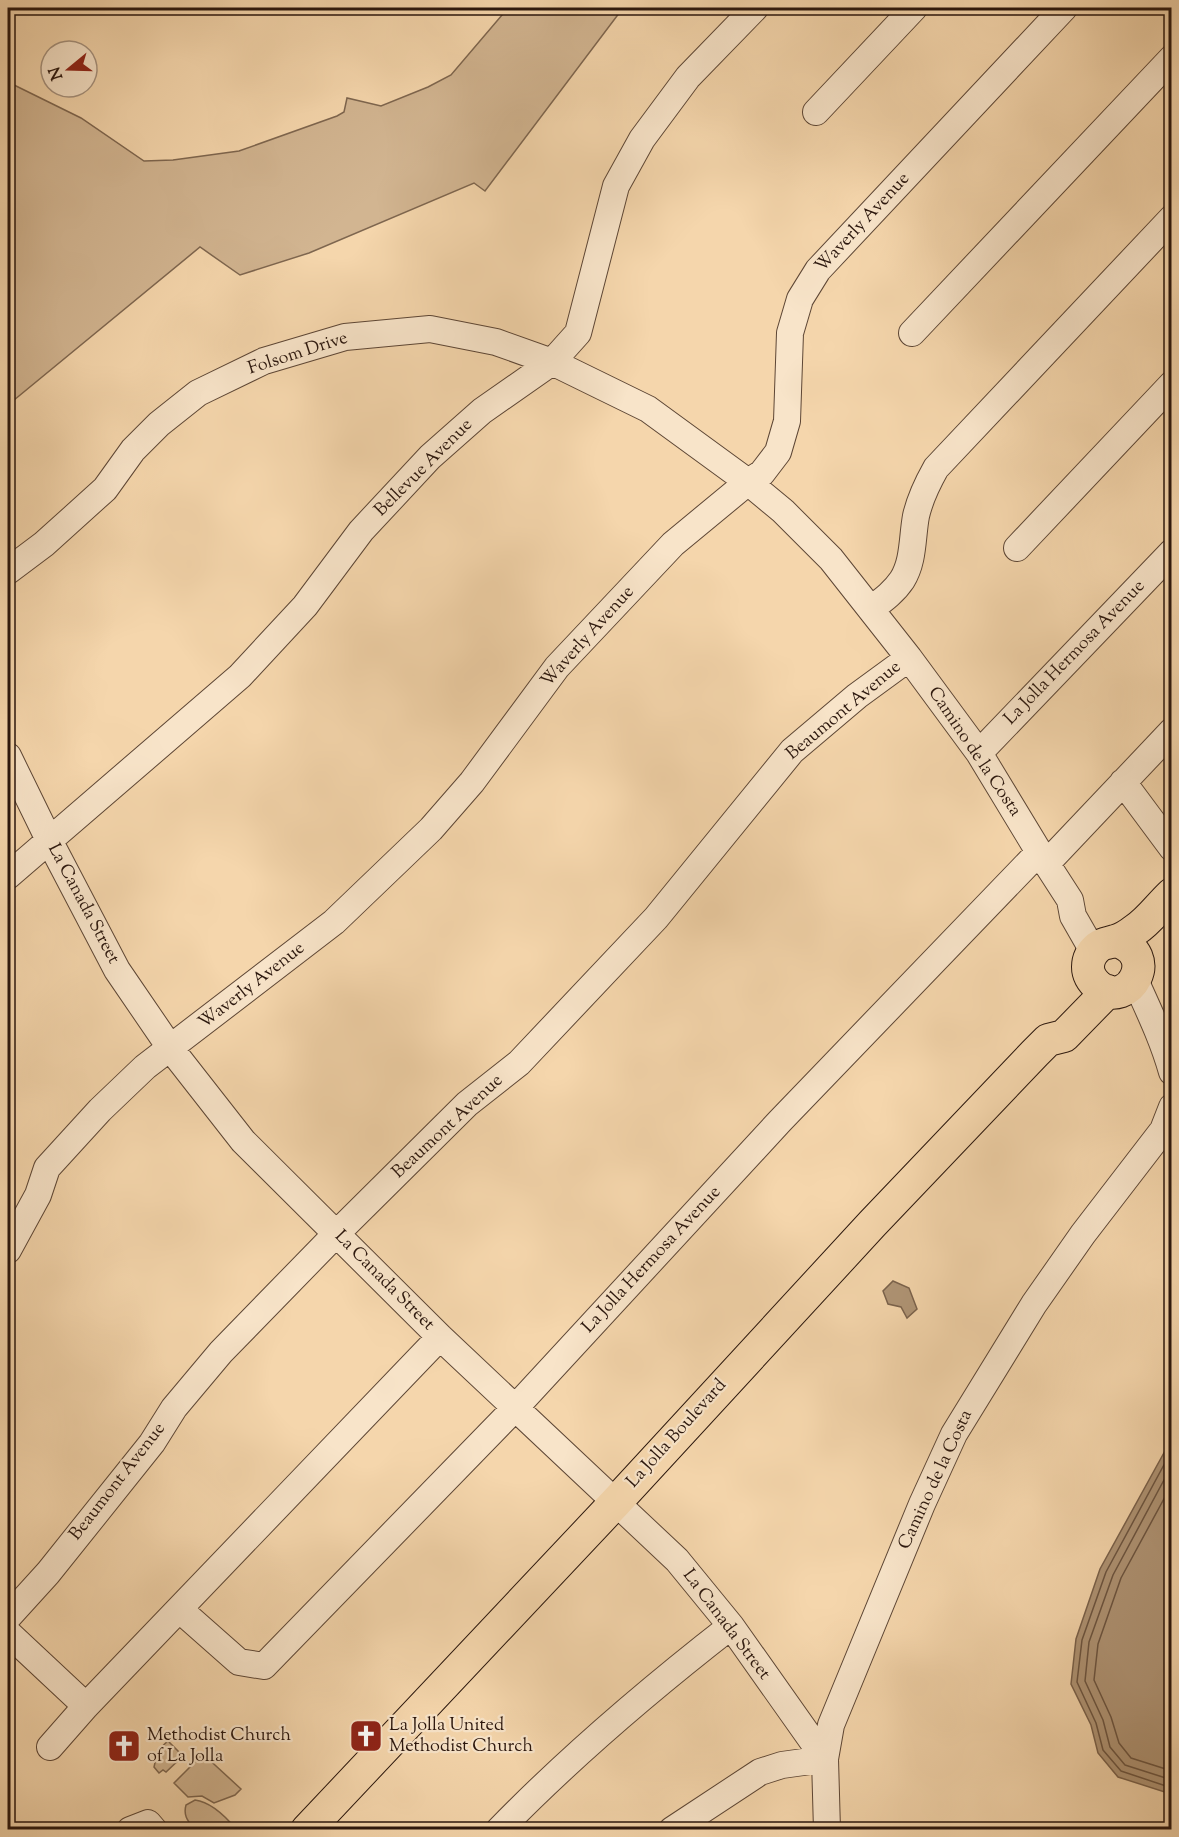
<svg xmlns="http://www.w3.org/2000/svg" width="1179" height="1837" viewBox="0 0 1179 1837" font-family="'Sorts Mill Goudy',serif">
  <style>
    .green { fill: #d2b591; stroke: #7e664f; stroke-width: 1.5 }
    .water { fill: #b09576; stroke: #7a624c; stroke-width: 1.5 }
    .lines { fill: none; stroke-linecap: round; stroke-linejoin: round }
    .shore { stroke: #6d5642; stroke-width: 1.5 }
    .minor-casing { stroke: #5d4635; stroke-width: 28 }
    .major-casing { stroke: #2a160d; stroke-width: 34 }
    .minor { stroke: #f8e4c9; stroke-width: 26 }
    .major { stroke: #f5d6ac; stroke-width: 32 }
    .labels { text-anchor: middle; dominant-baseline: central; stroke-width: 4.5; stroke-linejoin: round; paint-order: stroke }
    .street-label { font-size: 18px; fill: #2a160d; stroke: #f8e4c9 }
    .poi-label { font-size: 18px; fill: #2a160d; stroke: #f8e4c9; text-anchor: start }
  </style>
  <rect width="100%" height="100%" fill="#f5d6ac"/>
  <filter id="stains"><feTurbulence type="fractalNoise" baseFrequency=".00333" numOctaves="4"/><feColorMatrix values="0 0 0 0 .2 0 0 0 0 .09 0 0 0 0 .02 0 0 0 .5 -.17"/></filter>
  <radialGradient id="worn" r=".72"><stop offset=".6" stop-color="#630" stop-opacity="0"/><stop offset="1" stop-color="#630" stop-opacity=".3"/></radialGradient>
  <!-- green -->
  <path class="green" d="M508 8H623L485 191 474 183 309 253 240 275 200 247 8 405V82L81 118 144 161 173 160 239 151 337 116 344 112 347 98 381 106 428 87 451 75Z
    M168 1741 183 1756 166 1772 163 1770 159 1773 154 1767 158 1750Z
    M203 1754 241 1789 235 1795 214 1803 202 1796 188 1797 174 1783Z
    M195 1800C211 1802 226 1817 236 1829H194C188 1821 183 1816 186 1805Z"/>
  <!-- water -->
  <path class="water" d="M893 1281 909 1288 917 1309 907 1318 901 1307 888 1304 883 1291Z
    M1171 1440V1794L1118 1777 1098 1753 1091 1725 1071 1684 1076 1639 1100 1569Z"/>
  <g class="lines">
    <!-- shore -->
    <path class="shore" d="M1172 1450 1106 1572 1082 1640 1077 1682 1096 1723 1103 1750 1121 1771 1172 1788
      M1172 1465 1113 1575 1089 1642 1085 1681 1103 1720 1110 1747 1125 1765 1172 1780
      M1172 1484 1121 1578 1098 1644 1094 1680 1111 1717 1119 1743 1131 1758 1172 1771"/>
    <!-- minor casing -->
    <g class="minor-casing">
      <path id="minor" d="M816 112 914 8
        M912 333 1172 58
        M1017 548 1172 384
        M8 571 44 544 105 489 133 450 159 424 198 393 264 361 345 337 430 329 496 342 552 362 648 409 748 482 783 511 831 559 909 658 979 753 1039 852 1070 900 1073 916 1093 951
        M871 609C883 600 894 592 902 580 914 561 912 537 916 516 920 498 927 484 936 468L1172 218
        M979 753 1172 552
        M8 756 49 840 117 970 171 1049 243 1141 440 1337 677 1560 731 1626 825 1759 782 1765 760 1772 672 1830
        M1123 782 1172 848
        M1046 864 1172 731
        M8 876 240 676 305 606 361 531 430 457 482 411 552 362 578 333 616 186 642 139 688 77 755 8
        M1135 980C1149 1011 1163 1040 1172 1072
        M8 1250 38 1195 47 1168 100 1110 145 1067 334 922 431 829 472 782 557 667 673 544 748 482 762 473 778 452 787 421 790 333 800 299 818 270 1064 8
        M179 1609 239 1662 264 1666 516 1407 780 1121 1039 852
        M8 1617 48 1573 152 1443 174 1408 221 1352 336 1234 467 1104 519 1063 656 918 792 751 857 696 909 658
        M8 1633 86 1706
        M50 1747 86 1706 440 1337
        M130 1830 148 1823 154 1830
        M499 1830C571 1756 650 1689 731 1626
        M827 1830 825 1759 831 1725 922 1504 954 1434 1034 1304 1083 1234 1163 1130 1172 1107"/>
    </g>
    <!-- major casing -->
    <g class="major-casing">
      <path id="major" d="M1116 941C1161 954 1129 1010 1099 987 1093 982 1088 975 1088 967 1088 959 1092 952 1098 947 1103 943 1109 943 1115 941 1122 939 1130 934 1135 930 1149 921 1160 905 1172 894
        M307 1830 616 1502 872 1224 1035 1053 1048 1040 1064 1036 1108 991"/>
    </g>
    <!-- minor -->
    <use href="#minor" class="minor"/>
    <!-- major -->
    <use href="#major" class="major"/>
  </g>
  <!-- icons -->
  <defs>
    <g id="church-square" transform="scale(1.725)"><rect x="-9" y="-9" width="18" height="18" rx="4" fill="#8f2418" stroke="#f8e4c9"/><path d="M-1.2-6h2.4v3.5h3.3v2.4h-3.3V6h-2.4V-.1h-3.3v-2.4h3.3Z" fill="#fff"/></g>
  </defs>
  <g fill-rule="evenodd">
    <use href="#church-square" x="366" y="1736"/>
    <use href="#church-square" x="124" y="1746"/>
  </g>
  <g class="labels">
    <!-- street labels -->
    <g class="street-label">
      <text transform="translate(863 223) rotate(-47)">Waverly Avenue</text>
      <text transform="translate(298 354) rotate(-18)">Folsom Drive</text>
      <text transform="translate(424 468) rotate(-45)">Bellevue Avenue</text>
      <text transform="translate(588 637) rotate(-48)">Waverly Avenue</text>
      <text transform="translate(1075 653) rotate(-46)">La Jolla Hermosa Avenue</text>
      <text transform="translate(844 711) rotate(-40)">Beaumont Avenue</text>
      <text transform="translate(974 752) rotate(56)">Camino de la Costa</text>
      <text transform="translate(83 904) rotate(62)">La Canada Street</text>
      <text transform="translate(252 986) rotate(-38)">Waverly Avenue</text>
      <text transform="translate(448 1127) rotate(-43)">Beaumont Avenue</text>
      <text transform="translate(652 1260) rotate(-47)">La Jolla Hermosa Avenue</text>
      <text transform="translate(384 1281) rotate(45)">La Canada Street</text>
      <text transform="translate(677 1434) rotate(-48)">La Jolla Boulevard</text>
      <text transform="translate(936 1480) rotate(-65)">Camino de la Costa</text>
      <text transform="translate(118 1482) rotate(-52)">Beaumont Avenue</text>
      <text transform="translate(726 1625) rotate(53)">La Canada Street</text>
    </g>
    <!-- poi labels -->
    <g class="poi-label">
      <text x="389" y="1726">La Jolla United<tspan x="389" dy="21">Methodist Church</tspan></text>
      <text x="147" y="1736">Methodist Church<tspan x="147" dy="21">of La Jolla</tspan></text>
    </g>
  </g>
  <!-- margin -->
  <rect width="1179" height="1837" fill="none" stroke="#f5d6ac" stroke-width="30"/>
  <rect x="9" y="9" width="1161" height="1819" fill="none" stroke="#2a160d" stroke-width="3"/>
  <rect x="15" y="15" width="1149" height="1807" fill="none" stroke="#2a160d" stroke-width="1.5"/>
  <!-- north arrow -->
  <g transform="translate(69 69) rotate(251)"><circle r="28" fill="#f8e4c9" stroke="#a6927e" stroke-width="1.5"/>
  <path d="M0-4.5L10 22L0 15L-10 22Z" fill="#8f2418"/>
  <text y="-9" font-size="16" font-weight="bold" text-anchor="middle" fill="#2a160d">N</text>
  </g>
  <rect width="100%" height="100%" filter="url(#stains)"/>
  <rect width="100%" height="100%" fill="url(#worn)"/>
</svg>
